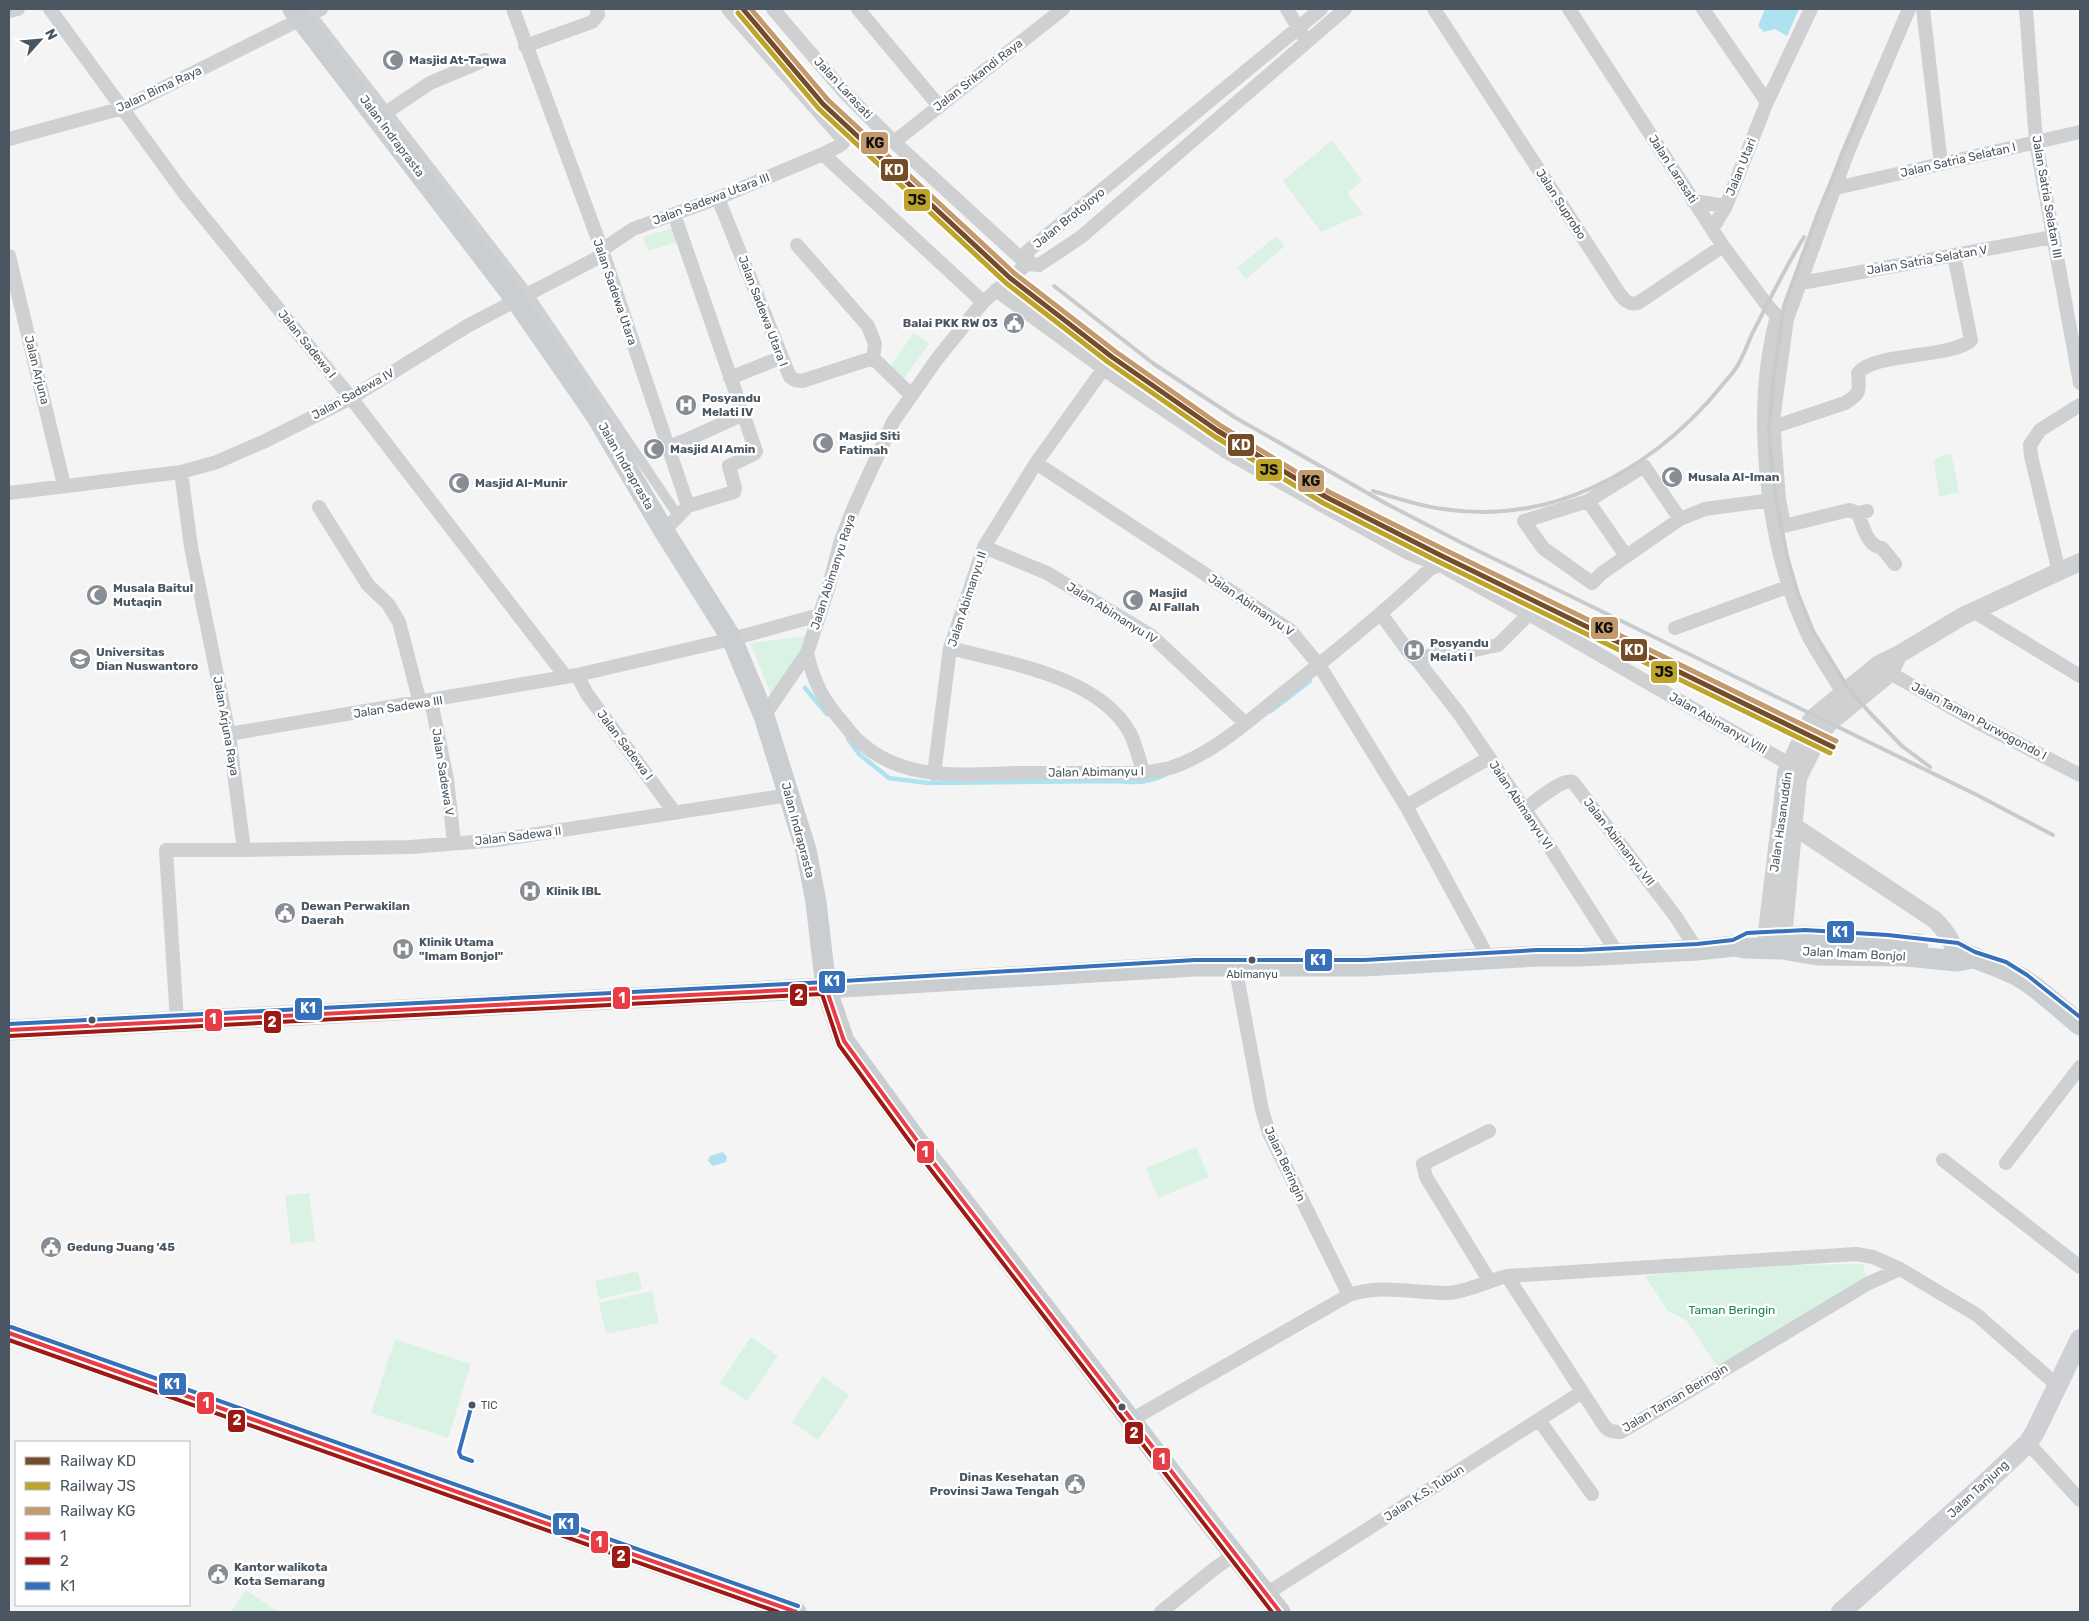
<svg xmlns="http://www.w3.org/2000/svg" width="2089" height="1621" viewBox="0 0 2089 1621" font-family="Rubik,sans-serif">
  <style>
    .green { fill: #d9f2e3 }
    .water { fill: #aee2f0 }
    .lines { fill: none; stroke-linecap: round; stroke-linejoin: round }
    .stream { stroke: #aee2f0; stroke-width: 4.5 }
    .pedestrian { stroke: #ced0d2; stroke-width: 10 }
    .minor { stroke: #ced0d2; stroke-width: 14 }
    .tertiary { stroke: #ced0d2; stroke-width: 18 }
    .secondary { stroke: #ced0d4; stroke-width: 20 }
    .primary { stroke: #caced1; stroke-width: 21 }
    .rail { stroke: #c9cacc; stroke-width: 4 }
    .bus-1-casing { stroke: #fff; stroke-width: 8 }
    .bus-2-casing { stroke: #fff; stroke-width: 8 }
    .bus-3-casing { stroke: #fff; stroke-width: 8 }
    .bus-1 { stroke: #e83d46; stroke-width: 4 }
    .bus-2 { stroke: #9c1a13; stroke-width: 4 }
    .bus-3 { stroke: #3671b9; stroke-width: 4 }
    .rail-1-casing { stroke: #fff; stroke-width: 9 }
    .rail-2-casing { stroke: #fff; stroke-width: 9 }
    .rail-3-casing { stroke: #fff; stroke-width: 9 }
    .rail-1 { stroke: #744c28; stroke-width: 5 }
    .rail-2 { stroke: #bea42a; stroke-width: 5 }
    .rail-3 { stroke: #c49a6c; stroke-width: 5 }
    .bus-dot { fill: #4a5661; stroke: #fff; stroke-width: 2 }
    .labels { text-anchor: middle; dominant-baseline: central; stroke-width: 5; stroke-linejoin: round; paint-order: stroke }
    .bus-label { font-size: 11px; fill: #4a5661; stroke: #fff }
    .poi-label { font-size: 12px; font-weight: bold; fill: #4a5661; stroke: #fff; text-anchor: start }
    .street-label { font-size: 12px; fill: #4a5661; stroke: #fff }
    .park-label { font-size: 12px; fill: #17864f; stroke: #fff }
    .line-badge { stroke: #fff; stroke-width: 2 }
    .badge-label { font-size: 14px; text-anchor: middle; font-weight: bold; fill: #fff }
    .pale-badge-label { font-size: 14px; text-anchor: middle; font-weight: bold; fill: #111 }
  </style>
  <rect width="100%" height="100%" fill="#f4f4f4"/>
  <!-- green -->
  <path class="green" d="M1332 140 1362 181 1347 193 1363 214 1321 232 1283 181Z
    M673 228 677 242 648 251 643 237Z
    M1276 236 1285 246 1246 279 1237 268Z
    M914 333 929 344 903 380 888 369Z
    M1951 453 1959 492 1939 497 1934 459Z
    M810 636 772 697 750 643Z
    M1196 1147 1209 1177 1158 1198 1146 1168Z
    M309 1193 315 1241 291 1244 285 1196Z
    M1863 1264 1867 1280 1718 1368 1686 1320 1668 1311 1645 1276 1737 1266Z
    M638 1271 642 1289 599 1299 595 1281Z
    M652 1291 659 1323 606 1334 599 1303Z
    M751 1337 778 1356 747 1401 720 1383Z
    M395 1339 471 1364 448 1438 371 1413Z
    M823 1376 849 1395 818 1440 792 1422Z
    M246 1590 278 1612H231Z"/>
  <!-- water -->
  <path class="water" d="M1765 9H1799L1787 36 1775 29 1764 32 1758 26Z
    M723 1152 727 1157 726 1162 713 1166 708 1161 710 1156Z"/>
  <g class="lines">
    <!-- stream -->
    <path class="stream" d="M805 688 827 714
      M1271 711 1310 681
      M848 739 859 754 889 778 928 783 1117 781C1137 783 1146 783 1165 775"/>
    <!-- pedestrian -->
    <path class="pedestrian" d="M308 10 528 294 679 517"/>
    <!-- minor -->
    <path class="minor" d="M50 9 184 193 351 398 566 677
      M513 9 602 250 688 506 664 531
      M773 9 844 92 894 142 1027 264
      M858 9 939 106
      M1287 9 1303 36
      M1434 9 1619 293C1624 300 1629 305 1638 303L1723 246
      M1569 9 1723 246 1767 305 1777 316 1785 318
      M1703 9 1767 102
      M1923 9 1941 164
      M2026 9 2036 142 2080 383
      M9 11 18 9
      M525 46 592 22 598 15 597 9
      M378 118 430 83 485 60
      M9 139 123 108 321 9
      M894 142 1063 9
      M823 154 983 302
      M1836 188 2080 132
      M718 198 790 377 795 380 802 381 873 358 911 395
      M1693 201 1726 206
      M674 214 756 451 754 454 729 466 735 488 734 492 688 506
      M1712 229 1726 206 1767 102 1811 9
      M797 245 868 326 875 344 873 358
      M602 250 633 229 718 198 823 154 839 146 843 143 841 137 728 9
      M9 256 64 485
      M1027 264 1039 265 1081 237 1345 9
      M1027 264 1028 251 1321 9
      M1801 283 2053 237
      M996 290 1118 379 1228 453 1408 553 1444 567 1529 614 1789 764
      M1777 316C1751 412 1766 548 1809 637 1819 656 1832 674 1843 693
      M730 378 782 357
      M1764 430 1845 403C1860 394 1860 391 1858 373 1874 353 1944 358 1969 342L1971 340 1954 255
      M668 447C694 438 716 426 742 415
      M1036 463 1290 630 1319 665 1406 806 1489 959
      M181 472 217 462 265 441 351 398 469 325 603 255
      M9 493 181 472 191 547 229 734 244 850H166L177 1021
      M1588 501 1626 556
      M319 507 368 585 388 604 399 622 420 703
      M1858 513C1863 526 1867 546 1882 548L1895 564
      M1680 519 1644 466 1588 501 1524 521 1543 548 1592 583 1602 573 1680 519 1705 509 1779 499
      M1784 525 1779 499 1773 420 1787 319 1847 154 1909 9
      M1776 528 1849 510 1858 513 1867 511
      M984 547 1047 573 1152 636 1245 723
      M2059 572 2031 456 2030 445 2040 430 2080 405
      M1973 611 2080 676
      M1381 614 1408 651 1417 660 1458 712 1538 829 1618 954
      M1675 628 1790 586
      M950 648C1007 663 1099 676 1130 733 1136 745 1139 760 1144 773
      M807 653C814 683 823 700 843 723 849 730 854 738 861 743 907 783 965 774 1021 773 1062 773 1103 773 1144 773 1152 771 1161 770 1170 768 1216 753 1255 715 1292 686 1340 648 1387 610 1431 568L1437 566
      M1417 660 1450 649 1475 650 1498 645 1529 614
      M1882 666 1890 673 1975 721 2080 775
      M577 675 587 694 675 813
      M431 701 447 779 454 843
      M764 716 807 653 828 589 841 540 854 507 893 422 937 359 983 302 1027 264
      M229 734 577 675 732 639 819 615
      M934 774 950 648 984 547 1036 463 1104 368
      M1406 806 1489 758
      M1525 809C1535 802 1562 778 1573 782L1676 917 1697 950
      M244 850 410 847 498 840 789 795
      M1235 965 1262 1110 1269 1133 1349 1295
      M1943 1160 2080 1267
      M2006 1163 2080 1067
      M1507 1276 1605 1427C1610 1432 1615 1432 1621 1432L1867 1284 1900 1269
      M1489 1280 1426 1177 1423 1164 1489 1131
      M1131 1420 1349 1295C1381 1284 1414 1293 1447 1293 1467 1292 1487 1281 1507 1276L1856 1254 1873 1257 1900 1269 1977 1315 2058 1386
      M1539 1420 1592 1494
      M2028 1443 2080 1500
      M1266 1594 1582 1392
      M1161 1612 1214 1569 1235 1554"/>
    <!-- tertiary -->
    <path class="tertiary" d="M1786 821 1935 920C1947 932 1955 944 1957 961
      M1765 948 1786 773 1808 725 1814 717 1879 664 1898 655 1963 616 2080 562
      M1782 949 1798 778 1817 740 1828 724 1890 673 1898 655"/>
    <!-- secondary -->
    <path class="secondary" d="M1841 1612 1977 1491 2028 1443 2035 1432 2080 1339"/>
    <!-- primary -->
    <path class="primary" d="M293 9 516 300 595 414 664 531 732 639 764 716 806 850 816 902 826 988 844 1041 926 1153 1205 1517 1280 1612
      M1771 938 1805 936 1918 944
      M1960 951C1980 962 2003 967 2023 979 2043 992 2062 1010 2080 1025
      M9 1030 826 988 1195 966H1364L1537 956H1581L1697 950 1735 946 1744 948 1782 949 1817 955 1906 956 1957 961 1972 958
      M9 1333 796 1612"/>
    <!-- rail -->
    <path class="rail" d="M1870 88 1818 213 1784 306 1773 382 1769 428 1770 447 1776 500 1787 556 1798 594 1813 631 1848 688 1870 713 1902 746 1930 767
      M1054 286 1154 364 1236 418 1385 503 1464 544 1977 795 2053 835
      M1373 491C1396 498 1419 506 1443 509 1522 521 1594 496 1657 449 1682 430 1704 408 1724 383 1728 378 1733 373 1736 368 1743 358 1747 345 1752 334 1769 301 1785 268 1804 237"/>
    <!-- bus-1 casing -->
    <g class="bus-1-casing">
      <path id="bus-1" d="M826 988 844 1041 926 1153 1280 1612
        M9 1030 826 988
        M9 1333 796 1612"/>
    </g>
    <!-- bus-2 casing -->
    <g class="bus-2-casing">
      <path id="bus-2" d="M9 1036 822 994 839 1045 921 1157 1272 1612
        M9 1340 778 1612"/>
    </g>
    <!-- bus-3 casing -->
    <g class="bus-3-casing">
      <path id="bus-3" d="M9 1024 826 982 1195 960H1364L1537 950H1581L1697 944 1733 940 1747 933 1805 930 1888 935 1958 943 1975 952 2006 962 2027 975 2080 1017
        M11 1327 798 1606
        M472 1404 459 1452 461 1457 472 1461"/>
    </g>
    <!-- bus-1 -->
    <use href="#bus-1" class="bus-1"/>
    <!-- bus-2 -->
    <use href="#bus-2" class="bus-2"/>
    <!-- bus-3 -->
    <use href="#bus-3" class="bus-3"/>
    <!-- rail-1 casing -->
    <g class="rail-1-casing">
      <path id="rail-1" d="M743 9 823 104 1010 278 1112 357 1218 431 1326 497 1440 555 1833 747"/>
    </g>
    <!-- rail-2 casing -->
    <g class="rail-2-casing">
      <path id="rail-2" d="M738 13 819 109 1006 283 1108 362 1214 436 1323 503 1437 561 1830 753"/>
    </g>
    <!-- rail-3 casing -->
    <g class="rail-3-casing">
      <path id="rail-3" d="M751 9 828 100 1014 273 1116 352 1221 426 1329 492 1443 549 1836 741"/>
    </g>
    <!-- rail-1 -->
    <use href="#rail-1" class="rail-1"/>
    <!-- rail-2 -->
    <use href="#rail-2" class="rail-2"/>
    <!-- rail-3 -->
    <use href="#rail-3" class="rail-3"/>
  </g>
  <!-- icons -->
  <defs>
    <g id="mosque-disc" transform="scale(1.125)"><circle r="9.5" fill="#868d94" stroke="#fff"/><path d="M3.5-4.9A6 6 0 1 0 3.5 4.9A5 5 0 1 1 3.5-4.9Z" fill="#fff"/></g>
    <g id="civic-disc" transform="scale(1.125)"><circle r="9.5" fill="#868d94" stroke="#fff"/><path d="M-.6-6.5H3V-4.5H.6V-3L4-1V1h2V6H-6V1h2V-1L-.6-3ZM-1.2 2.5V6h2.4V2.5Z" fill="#fff"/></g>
    <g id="hospital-disc" transform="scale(1.125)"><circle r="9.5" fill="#868d94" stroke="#fff"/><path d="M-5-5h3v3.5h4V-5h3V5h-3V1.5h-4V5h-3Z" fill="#fff"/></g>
    <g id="university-disc" transform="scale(1.125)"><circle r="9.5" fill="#868d94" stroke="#fff"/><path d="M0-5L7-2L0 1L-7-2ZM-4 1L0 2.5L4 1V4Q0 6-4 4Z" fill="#fff"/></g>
  </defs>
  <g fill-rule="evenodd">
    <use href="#mosque-disc" x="393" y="60"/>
    <use href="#civic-disc" x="1014" y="323"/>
    <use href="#hospital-disc" x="686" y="405"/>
    <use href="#mosque-disc" x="823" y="443"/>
    <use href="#mosque-disc" x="654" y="449"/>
    <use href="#mosque-disc" x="1672" y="477"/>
    <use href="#mosque-disc" x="459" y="483"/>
    <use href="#mosque-disc" x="97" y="595"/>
    <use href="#mosque-disc" x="1133" y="600"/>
    <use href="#hospital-disc" x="1414" y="650"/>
    <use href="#university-disc" x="80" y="659"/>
    <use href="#hospital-disc" x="530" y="891"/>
    <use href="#civic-disc" x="285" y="913"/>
    <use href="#hospital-disc" x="403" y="949"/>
    <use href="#civic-disc" x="51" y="1247"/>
    <use href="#civic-disc" x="1075" y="1484"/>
    <use href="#civic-disc" x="218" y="1574"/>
  </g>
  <!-- markers -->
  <g class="bus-dot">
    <circle cx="1252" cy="960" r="4.5"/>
    <circle cx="92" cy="1020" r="4.5"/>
    <circle cx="472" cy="1405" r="4.5"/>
    <circle cx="1122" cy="1407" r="4.5"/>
  </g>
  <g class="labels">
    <!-- bus labels -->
    <g class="bus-label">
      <text x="1252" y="974">Abimanyu</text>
      <text x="481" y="1405" text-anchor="start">TIC</text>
    </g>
    <!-- poi labels -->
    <g class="poi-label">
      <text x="409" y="60">Masjid At-Taqwa</text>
      <text x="998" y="323" text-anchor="end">Balai PKK RW 03</text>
      <text x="702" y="398">Posyandu<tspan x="702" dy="14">Melati IV</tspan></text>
      <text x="839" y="436">Masjid Siti<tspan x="839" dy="14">Fatimah</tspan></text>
      <text x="670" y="449">Masjid Al Amin</text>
      <text x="1688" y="477">Musala Al-Iman</text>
      <text x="475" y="483">Masjid Al-Munir</text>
      <text x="113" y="588">Musala Baitul<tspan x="113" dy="14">Mutaqin</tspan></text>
      <text x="1149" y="593">Masjid<tspan x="1149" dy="14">Al Fallah</tspan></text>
      <text x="1430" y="643">Posyandu<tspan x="1430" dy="14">Melati I</tspan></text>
      <text x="96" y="652">Universitas<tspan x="96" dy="14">Dian Nuswantoro</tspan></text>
      <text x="546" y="891">Klinik IBL</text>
      <text x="301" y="906">Dewan Perwakilan<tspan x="301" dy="14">Daerah</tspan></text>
      <text x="419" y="942">Klinik Utama<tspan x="419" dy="14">"Imam Bonjol"</tspan></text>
      <text x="67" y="1247">Gedung Juang '45</text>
      <text x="1059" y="1477" text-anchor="end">Dinas Kesehatan<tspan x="1059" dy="14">Provinsi Jawa Tengah</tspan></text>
      <text x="234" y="1567">Kantor walikota<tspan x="234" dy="14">Kota Semarang</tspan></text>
    </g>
    <!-- street labels -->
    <g class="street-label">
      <text transform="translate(978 75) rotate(-38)">Jalan Srikandi Raya</text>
      <text transform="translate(843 88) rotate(47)">Jalan Larasati</text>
      <text transform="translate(159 89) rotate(-25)">Jalan Bima Raya</text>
      <text transform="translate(392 136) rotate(53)">Jalan Indraprasta</text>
      <text transform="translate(1958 160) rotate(-13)">Jalan Satria Selatan I</text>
      <text transform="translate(1741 167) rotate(-68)">Jalan Utari</text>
      <text transform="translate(1673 169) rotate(57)">Jalan Larasati</text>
      <text transform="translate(2047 197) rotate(80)">Jalan Satria Selatan III</text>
      <text transform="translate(711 199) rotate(-21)">Jalan Sadewa Utara III</text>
      <text transform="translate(1561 204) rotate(57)">Jalan Suprobo</text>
      <text transform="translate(1069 218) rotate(-39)">Jalan Brotojoyo</text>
      <text transform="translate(1927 260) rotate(-10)">Jalan Satria Selatan V</text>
      <text transform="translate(615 292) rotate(71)">Jalan Sadewa Utara</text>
      <text transform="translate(763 311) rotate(69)">Jalan Sadewa Utara I</text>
      <text transform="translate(307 344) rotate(51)">Jalan Sadewa I</text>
      <text transform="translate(37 370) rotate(76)">Jalan Arjuna</text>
      <text transform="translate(353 394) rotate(-29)">Jalan Sadewa IV</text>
      <text transform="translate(626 466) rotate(60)">Jalan Indraprasta</text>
      <text transform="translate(833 572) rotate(-72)">Jalan Abimanyu Raya</text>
      <text transform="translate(967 599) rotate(-72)">Jalan Abimanyu II</text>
      <text transform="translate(1251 605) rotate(34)">Jalan Abimanyu V</text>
      <text transform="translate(1112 613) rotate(32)">Jalan Abimanyu IV</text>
      <text transform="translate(398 707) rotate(-9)">Jalan Sadewa III</text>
      <text transform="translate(1979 721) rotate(28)">Jalan Taman Purwogondo I</text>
      <text transform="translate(1718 723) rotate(30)">Jalan Abimanyu VIII</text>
      <text transform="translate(226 726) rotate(80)">Jalan Arjuna Raya</text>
      <text transform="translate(625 745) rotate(53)">Jalan Sadewa I</text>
      <text transform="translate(443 772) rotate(81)">Jalan Sadewa V</text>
      <text transform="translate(1096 772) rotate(-1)">Jalan Abimanyu I</text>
      <text transform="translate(1521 805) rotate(56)">Jalan Abimanyu VI</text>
      <text transform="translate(1781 822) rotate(-82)">Jalan Hasanuddin</text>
      <text transform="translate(798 830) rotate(75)">Jalan Indraprasta</text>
      <text transform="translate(518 836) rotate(-7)">Jalan Sadewa II</text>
      <text transform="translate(1619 842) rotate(52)">Jalan Abimanyu VII</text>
      <text transform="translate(1854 954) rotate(3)">Jalan Imam Bonjol</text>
      <text transform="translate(1285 1164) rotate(65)">Jalan Beringin</text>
      <text transform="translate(1675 1398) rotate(-31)">Jalan Taman Beringin</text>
      <text transform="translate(1978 1489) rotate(-43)">Jalan Tanjung</text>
      <text transform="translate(1424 1493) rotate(-33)">Jalan K.S. Tubun</text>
    </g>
    <!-- park labels -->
    <g class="park-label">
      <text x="1732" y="1310">Taman Beringin</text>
    </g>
  </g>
  <g class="line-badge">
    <rect x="860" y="131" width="29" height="24" rx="5" fill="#c49a6c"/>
    <rect x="880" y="158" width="29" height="24" rx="5" fill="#744c28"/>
    <rect x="903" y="188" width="28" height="24" rx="5" fill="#bea42a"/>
    <rect x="1227" y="433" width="28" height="24" rx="5" fill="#744c28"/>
    <rect x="1255" y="458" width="28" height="24" rx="5" fill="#bea42a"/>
    <rect x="1297" y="469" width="28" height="24" rx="5" fill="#c49a6c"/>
    <rect x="1590" y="616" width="29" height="24" rx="5" fill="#c49a6c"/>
    <rect x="1620" y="638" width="28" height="24" rx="5" fill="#744c28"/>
    <rect x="1650" y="660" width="28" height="24" rx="5" fill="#bea42a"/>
    <rect x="1826" y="920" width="29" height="24" rx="5" fill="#3671b9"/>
    <rect x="1304" y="948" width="29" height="24" rx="5" fill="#3671b9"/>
    <rect x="818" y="970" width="28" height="24" rx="5" fill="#3671b9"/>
    <rect x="789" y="983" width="19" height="24" rx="5" fill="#9c1a13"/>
    <rect x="612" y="986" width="19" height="24" rx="5" fill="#e83d46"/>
    <rect x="294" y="997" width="29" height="24" rx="5" fill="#3671b9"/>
    <rect x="204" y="1008" width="19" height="24" rx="5" fill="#e83d46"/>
    <rect x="263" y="1010" width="19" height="24" rx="5" fill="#9c1a13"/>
    <rect x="916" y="1140" width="19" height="24" rx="5" fill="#e83d46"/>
    <rect x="158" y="1372" width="29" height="24" rx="5" fill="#3671b9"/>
    <rect x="196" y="1391" width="19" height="24" rx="5" fill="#e83d46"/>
    <rect x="227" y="1409" width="19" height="24" rx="5" fill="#9c1a13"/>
    <rect x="1124" y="1421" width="20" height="24" rx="5" fill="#9c1a13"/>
    <rect x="1152" y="1447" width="19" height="24" rx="5" fill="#e83d46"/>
    <rect x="552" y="1512" width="28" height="24" rx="5" fill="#3671b9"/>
    <rect x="590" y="1530" width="19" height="24" rx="5" fill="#e83d46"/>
    <rect x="611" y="1545" width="20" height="24" rx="5" fill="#9c1a13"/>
  </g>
  <g class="badge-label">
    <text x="894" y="175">KD</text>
    <text x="1241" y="450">KD</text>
    <text x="1634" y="655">KD</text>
    <text x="1840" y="937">K1</text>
    <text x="1318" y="965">K1</text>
    <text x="832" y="986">K1</text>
    <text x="799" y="1000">2</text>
    <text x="622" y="1003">1</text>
    <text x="308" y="1013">K1</text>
    <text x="213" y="1024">1</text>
    <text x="272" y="1027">2</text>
    <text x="925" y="1157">1</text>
    <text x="172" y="1389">K1</text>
    <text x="206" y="1408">1</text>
    <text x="237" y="1425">2</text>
    <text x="1134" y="1438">2</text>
    <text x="1162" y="1464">1</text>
    <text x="566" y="1529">K1</text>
    <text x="599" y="1547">1</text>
    <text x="621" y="1561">2</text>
  </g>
  <g class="pale-badge-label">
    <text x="875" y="148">KG</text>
    <text x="917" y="205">JS</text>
    <text x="1269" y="475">JS</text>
    <text x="1311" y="486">KG</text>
    <text x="1604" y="633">KG</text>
    <text x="1664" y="677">JS</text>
  </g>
  <!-- border -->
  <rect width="2089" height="1621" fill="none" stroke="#4a5661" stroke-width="20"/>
  <!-- legend -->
  <rect x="15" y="1441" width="175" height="165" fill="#ffffff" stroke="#b7bbc0"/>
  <rect x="25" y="1457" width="25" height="8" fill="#744c28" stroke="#b7bbc0"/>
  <text x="60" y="1466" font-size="15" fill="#4a5661">Railway KD</text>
  <rect x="25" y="1482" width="25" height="8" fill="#bea42a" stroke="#b7bbc0"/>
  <text x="60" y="1491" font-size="15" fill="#4a5661">Railway JS</text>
  <rect x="25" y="1507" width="25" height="8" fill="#c49a6c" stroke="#b7bbc0"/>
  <text x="60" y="1516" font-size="15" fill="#4a5661">Railway KG</text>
  <rect x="25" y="1532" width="25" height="8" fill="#e83d46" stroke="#b7bbc0"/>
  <text x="60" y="1541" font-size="15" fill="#4a5661">1</text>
  <rect x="25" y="1557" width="25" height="8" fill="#9c1a13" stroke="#b7bbc0"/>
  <text x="60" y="1566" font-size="15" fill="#4a5661">2</text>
  <rect x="25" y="1582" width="25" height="8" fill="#3671b9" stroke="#b7bbc0"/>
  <text x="60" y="1591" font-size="15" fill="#4a5661">K1</text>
  <!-- north arrow -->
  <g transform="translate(40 40) rotate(63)" stroke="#ffffff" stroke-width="4" paint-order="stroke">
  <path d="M0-4L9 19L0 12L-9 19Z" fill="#4a5661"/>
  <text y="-8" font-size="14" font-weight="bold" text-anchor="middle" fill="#4a5661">N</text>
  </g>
</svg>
